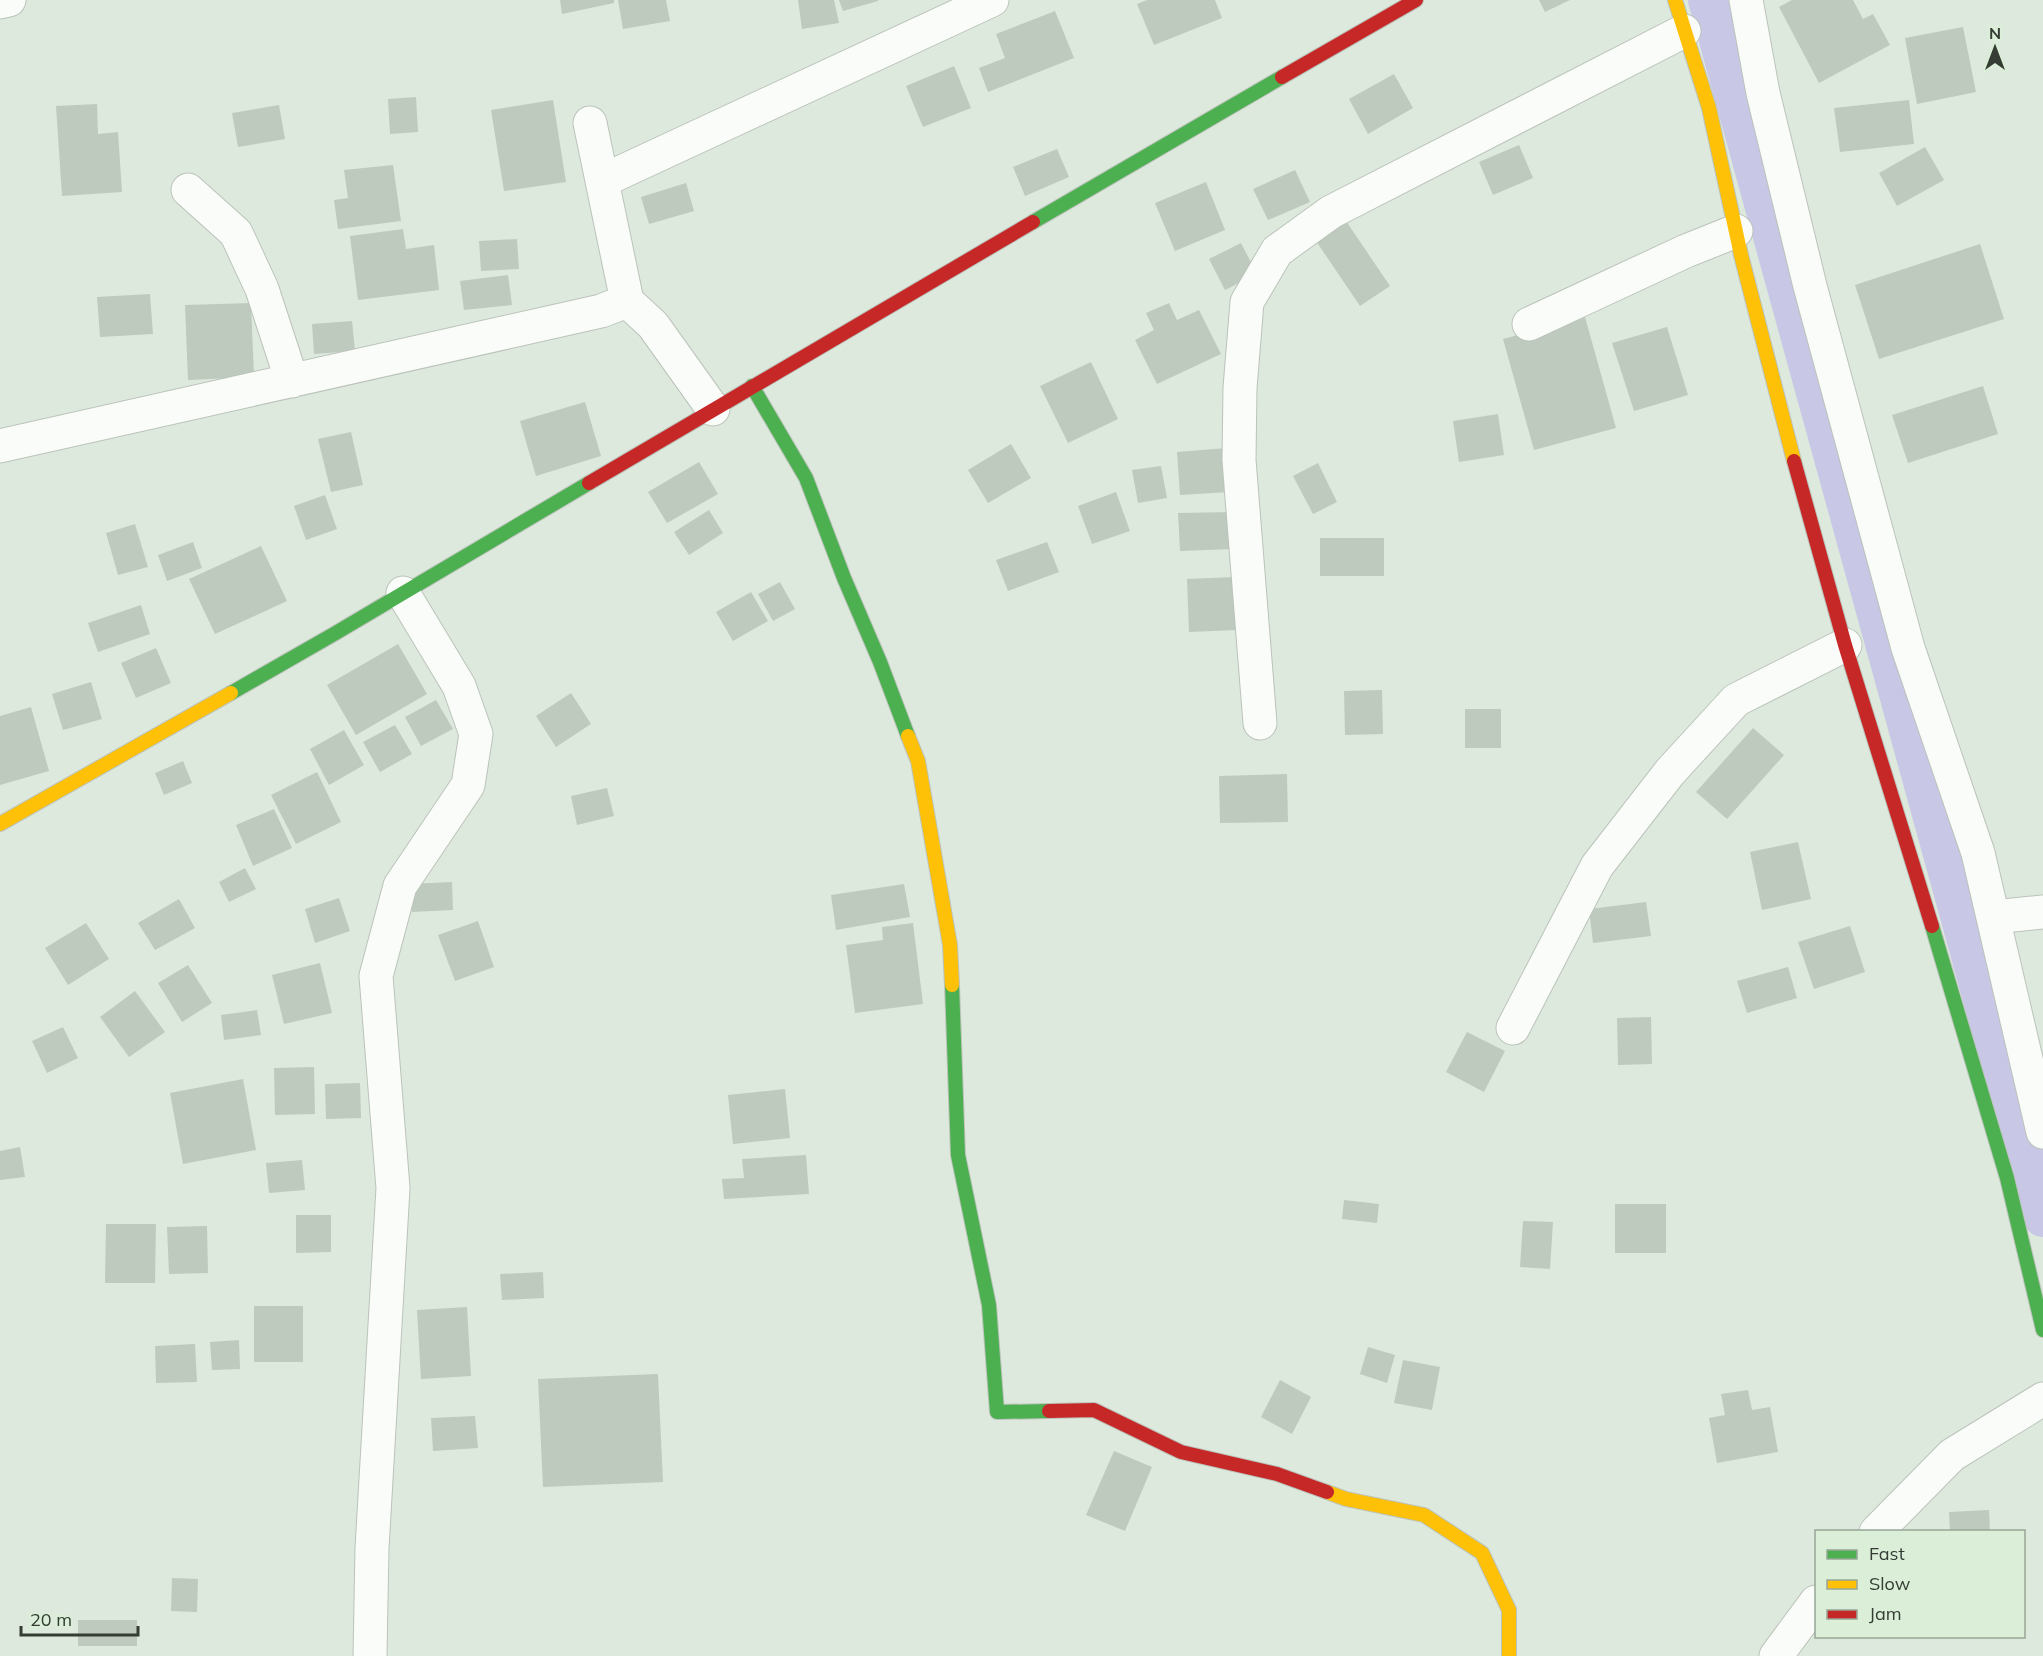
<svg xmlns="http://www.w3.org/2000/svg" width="2043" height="1656" viewBox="0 0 2043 1656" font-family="Mulish,sans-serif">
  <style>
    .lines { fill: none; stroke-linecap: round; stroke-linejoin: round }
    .canal { stroke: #c8c7e6; stroke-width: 40 }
    .building { fill: #becabd }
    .street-casing { stroke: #bbc3ba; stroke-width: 35 }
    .fast-casing { stroke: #bbc3ba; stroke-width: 16 }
    .slow-casing { stroke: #bbc3ba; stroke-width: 16 }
    .jam-casing { stroke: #bbc3ba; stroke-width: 16 }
    .street { stroke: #fafcfa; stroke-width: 33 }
    .fast { stroke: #4caf50; stroke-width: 14 }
    .slow { stroke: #ffc107; stroke-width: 14 }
    .jam { stroke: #c62828; stroke-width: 14 }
  </style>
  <rect width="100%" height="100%" fill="#dee9dd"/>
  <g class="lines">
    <!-- canal -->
    <path class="canal" d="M1708 0 2043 1217"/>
  </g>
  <!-- building -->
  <path class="building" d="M560 0H614V3L562 14Z
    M618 0H666L670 21 623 29Z
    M798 0H834L839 23 802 29Z
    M839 0H878V1L843 11Z
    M1147 0H1215L1222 18 1154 45 1137 4Z
    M1539 0H1570L1545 12Z
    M1792 0H1853L1863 19 1873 14 1890 45 1819 83 1779 7Z
    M1055 11 1074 58 988 92 979 68 1005 58 996 34Z
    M1963 27 1976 92 1917 104 1905 38Z
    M954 66 971 108 923 127 906 86Z
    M1394 74 1413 108 1368 134 1349 99Z
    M416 97 418 132 390 134 388 99Z
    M553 100 566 182 504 191 491 110Z
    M1909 100 1914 144 1840 152 1834 108Z
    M97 104 98 134 118 132 122 192 62 196 56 106Z
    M279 105 285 139 238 147 232 113Z
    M1519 145 1533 178 1493 195 1479 162Z
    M1925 147 1944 180 1897 206 1879 173Z
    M1057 149 1069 177 1025 196 1013 167Z
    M393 165 401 221 338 229 334 200 348 198 344 170Z
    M1295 170 1310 202 1268 220 1253 189Z
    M1206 182 1225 230 1175 251 1155 203Z
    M686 183 694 211 649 224 641 197Z
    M1346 221 1390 286 1360 306 1316 241Z
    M403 229 406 249 434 245 439 290 358 300 350 236Z
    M517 239 519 269 481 271 479 241Z
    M1241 243 1257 274 1225 290 1209 259Z
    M1980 244 2004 319 1879 359 1855 285Z
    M508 275 512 305 464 310 460 281Z
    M150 294 153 334 100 337 97 297Z
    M251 303 254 377 188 380 185 305Z
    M1169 303 1177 320 1199 310 1221 354 1157 384 1135 340 1154 330 1146 313Z
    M1585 317 1616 428 1534 450 1503 339Z
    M352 321 355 351 314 354 312 324Z
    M1667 327 1688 395 1634 411 1612 343Z
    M1091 362 1118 419 1068 443 1040 386Z
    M1983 386 1998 434 1908 463 1892 415Z
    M585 402 601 456 536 476 520 421Z
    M1498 414 1504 455 1459 462 1453 421Z
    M351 432 363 485 331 492 318 439Z
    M1011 444 1031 478 988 503 968 470Z
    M1227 448 1230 492 1180 495 1177 452Z
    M699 462 718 494 667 523 648 492Z
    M1318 463 1337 502 1313 514 1293 476Z
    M1161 466 1167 498 1138 503 1132 470Z
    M1116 492 1130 531 1092 544 1078 506Z
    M325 495 337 529 306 540 294 506Z
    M709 510 723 533 689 555 674 532Z
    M1233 512 1234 549 1180 551 1178 513Z
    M135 524 148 567 118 575 106 533Z
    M1320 538H1384V576H1320Z
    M193 542 202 568 167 581 158 555Z
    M1047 542 1059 572 1008 591 996 560Z
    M261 546 287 601 215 634 189 579Z
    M1235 577 1237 630 1189 632 1187 579Z
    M780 582 795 609 773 621 758 594Z
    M751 592 768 621 733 641 716 612Z
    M141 605 150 634 98 652 88 623Z
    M398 644 427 694 356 735 327 685Z
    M156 648 171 683 136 698 121 663Z
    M91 682 102 719 63 730 52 694Z
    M1382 690 1383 734 1345 735 1344 691Z
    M571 693 591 724 556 747 536 716Z
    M436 700 453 729 421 746 405 717Z
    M31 707 49 771 0 785V716Z
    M1465 709H1501V748H1465Z
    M395 725 412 754 380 772 363 742Z
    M1753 728 1784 755 1727 819 1696 792Z
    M344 730 364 765 329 785 310 749Z
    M183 761 192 783 164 795 155 773Z
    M317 772 341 822 296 844 271 795Z
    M1287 774 1288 822 1220 823 1219 776Z
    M607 788 614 816 577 825 571 796Z
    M274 809 292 848 253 866 236 825Z
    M1798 842 1811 899 1762 910 1750 852Z
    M245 868 256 889 229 902 219 882Z
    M452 882 453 910 412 912 410 884Z
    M904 884 910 917 836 930 831 895Z
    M339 898 350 931 315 943 305 909Z
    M179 899 195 928 155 950 138 923Z
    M1646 902 1651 936 1593 943 1589 909Z
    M478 921 494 967 455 981 438 935Z
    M86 923 109 959 68 985 45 948Z
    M913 923 923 1004 855 1013 846 945 883 940 882 927Z
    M1850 926 1865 972 1814 989 1798 942Z
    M320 963 332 1013 284 1024 272 975Z
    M188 965 212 1003 182 1022 158 983Z
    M1788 967 1797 998 1747 1013 1737 981Z
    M135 991 165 1032 129 1057 100 1017Z
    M257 1010 261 1035 224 1040 221 1015Z
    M1651 1017 1652 1064 1618 1065 1617 1018Z
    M63 1027 78 1058 47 1073 32 1041Z
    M1467 1032 1505 1051 1484 1092 1446 1072Z
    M314 1067 315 1114 275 1115 274 1068Z
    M243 1079 256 1150 183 1164 170 1093Z
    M360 1083 361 1118 326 1119 325 1084Z
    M785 1089 790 1138 733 1144 728 1095Z
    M20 1147 25 1177 0 1180V1151Z
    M806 1155 809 1194 724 1199 722 1179 744 1178 742 1159Z
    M302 1160 305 1190 269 1193 266 1163Z
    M1344 1200 1379 1204 1377 1223 1342 1219Z
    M1615 1204H1666V1253H1615Z
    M296 1215H331V1252L296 1253Z
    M1523 1221 1553 1222 1550 1269 1520 1267Z
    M106 1224H156L155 1283H105Z
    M207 1226 208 1273 169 1274 167 1227Z
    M543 1272 544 1298 502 1300 500 1274Z
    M254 1306H303V1362H254Z
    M467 1307 471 1376 421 1379 417 1310Z
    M239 1340 240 1369 212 1370 210 1342Z
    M195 1344 197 1382 156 1383 155 1346Z
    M1368 1347 1395 1355 1387 1383 1360 1374Z
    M1403 1360 1440 1367 1432 1410 1394 1403Z
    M658 1374 663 1482 543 1487 538 1379Z
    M1280 1380 1311 1397 1292 1434 1261 1417Z
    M1748 1390 1752 1410 1770 1407 1778 1452 1717 1463 1709 1418 1725 1415 1721 1394Z
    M475 1416 478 1448 433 1451 431 1418Z
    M1114 1451 1152 1467 1125 1531 1086 1515Z
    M1989 1510 1990 1532H1950L1949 1512Z
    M172 1578 198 1579 197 1612 171 1611Z
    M78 1620H137V1646H78Z"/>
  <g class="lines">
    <!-- street casing -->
    <g class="street-casing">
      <path id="street" d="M1746 0 1763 93 1810 286 1908 648 1978 853 2043 1132
        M0 2 9 0
        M590 123 627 301
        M602 181 992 0
        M188 190 236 233 262 289 292 381
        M1529 324 1686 251 1736 231
        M0 446 601 311 627 301 653 325 713 409
        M1260 723 1239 460 1240 388 1247 302 1277 251 1331 212 1684 31
        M1993 917 2043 912
        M1513 1028 1597 866 1670 772 1736 700 1845 645
        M1876 1532 1952 1455 2043 1399
        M370 1656 372 1548 393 1188 376 976 400 886 468 785 476 734 459 686 403 593
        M1776 1656 1816 1602"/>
    </g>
    <!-- fast casing -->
    <g class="fast-casing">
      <path id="fast" d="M1033 222 1282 77
        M752 386 806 478 844 578 880 662 908 736
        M231 693 334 634 589 483
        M1932 926 2007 1178 2043 1330
        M952 985 958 1155 989 1305 997 1412 1049 1411"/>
    </g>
    <!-- slow casing -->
    <g class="slow-casing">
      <path id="slow" d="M1675 0 1709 108 1741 255 1794 461
        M908 736 918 761 950 945 952 985
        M0 824 231 693
        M1327 1492 1346 1499 1424 1515 1482 1553 1509 1610V1656"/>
    </g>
    <!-- jam casing -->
    <g class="jam-casing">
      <path id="jam" d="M1282 77 1416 0
        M1794 461 1845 645 1932 926
        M589 483 1033 222
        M1049 1411 1094 1410 1181 1452 1277 1474 1327 1492"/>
    </g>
    <!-- street -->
    <use href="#street" class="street"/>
    <!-- fast -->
    <use href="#fast" class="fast"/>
    <!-- slow -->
    <use href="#slow" class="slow"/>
    <!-- jam -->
    <use href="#jam" class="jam"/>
  </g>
  <!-- legend -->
  <rect x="1815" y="1530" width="210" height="108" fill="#daeed8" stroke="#98a796" stroke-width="1.5"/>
  <rect x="1827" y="1550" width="30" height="9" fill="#4caf50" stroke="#98a796" stroke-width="1.5"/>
  <text x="1869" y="1560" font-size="18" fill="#343c34">Fast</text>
  <rect x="1827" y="1580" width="30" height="9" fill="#ffc107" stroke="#98a796" stroke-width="1.5"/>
  <text x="1869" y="1590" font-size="18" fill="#343c34">Slow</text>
  <rect x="1827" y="1610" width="30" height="9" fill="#c62828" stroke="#98a796" stroke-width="1.5"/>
  <text x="1869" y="1620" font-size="18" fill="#343c34">Jam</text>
  <!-- north arrow -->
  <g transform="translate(1995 48)" stroke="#daeed8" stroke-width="4.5" paint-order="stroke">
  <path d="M0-4.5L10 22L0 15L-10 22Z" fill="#343c34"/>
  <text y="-9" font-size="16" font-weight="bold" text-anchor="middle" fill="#343c34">N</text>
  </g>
  <!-- scale -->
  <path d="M21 1626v9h117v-9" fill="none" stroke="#343c34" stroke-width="3"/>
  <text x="30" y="1626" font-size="18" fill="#343c34" stroke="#daeed8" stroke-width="4.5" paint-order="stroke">20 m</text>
</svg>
